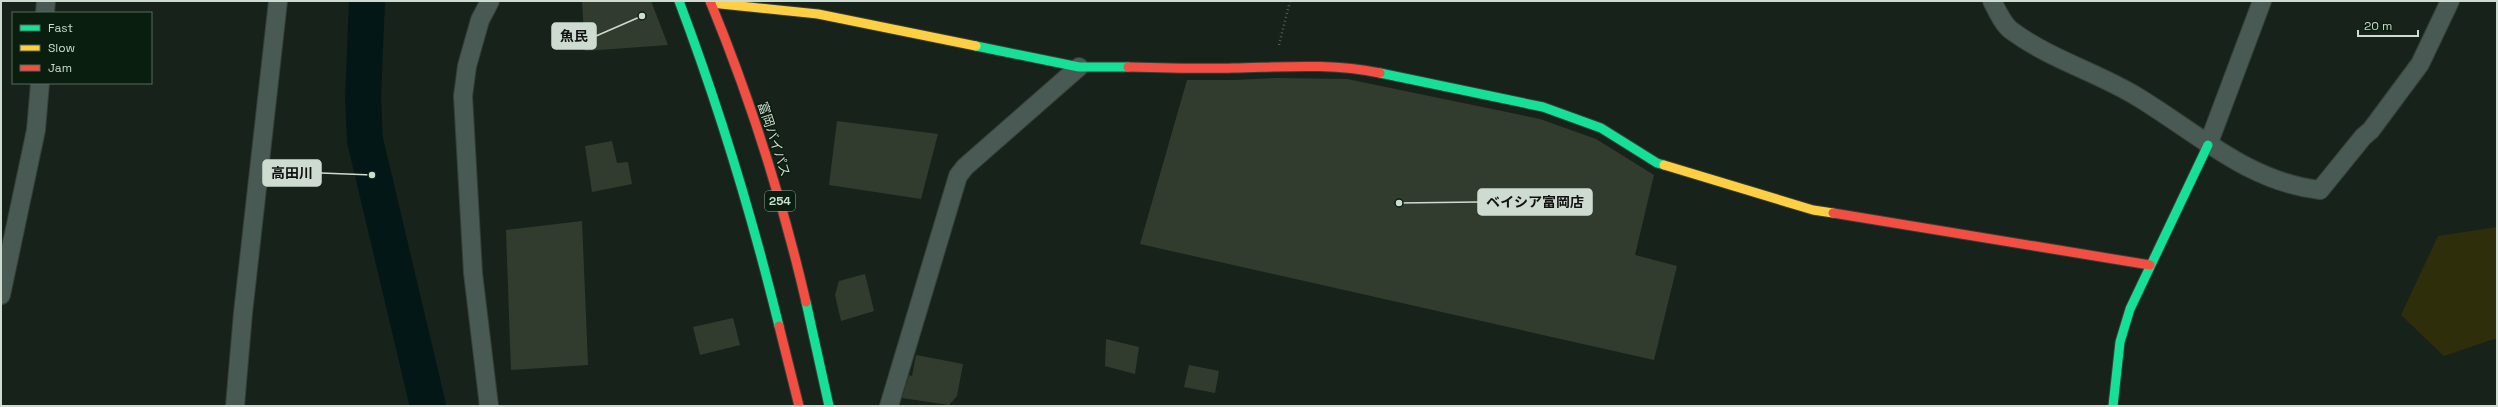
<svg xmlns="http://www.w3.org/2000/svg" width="2498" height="407" viewBox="0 0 2498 407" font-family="'Space Grotesk','Noto Sans JP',sans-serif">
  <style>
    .green { fill: #2e2e0b }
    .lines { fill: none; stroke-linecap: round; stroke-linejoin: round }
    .river { stroke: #031716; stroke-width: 36 }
    .building { fill: #323c2e }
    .street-casing { stroke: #354038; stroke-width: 20 }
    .fast-casing { stroke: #354038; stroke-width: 11 }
    .slow-casing { stroke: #354038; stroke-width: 11 }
    .jam-casing { stroke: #354038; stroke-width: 11 }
    .path { stroke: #505d57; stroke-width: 2.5; stroke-dasharray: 1 3; stroke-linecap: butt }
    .street { stroke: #495954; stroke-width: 18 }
    .fast { stroke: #16e098; stroke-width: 9 }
    .slow { stroke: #ffcf43; stroke-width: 9 }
    .jam { stroke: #f24e42; stroke-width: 9 }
    .labels { text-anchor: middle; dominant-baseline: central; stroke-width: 3; stroke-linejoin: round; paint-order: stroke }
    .shield { fill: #091e0f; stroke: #93a296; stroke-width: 1 }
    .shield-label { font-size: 12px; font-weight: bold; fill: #cedbd0 }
    .street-label { font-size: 13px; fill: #cedbd0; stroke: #091e0f }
    .leader { fill: none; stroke: #cedbd0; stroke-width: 1.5 }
    .callout-dot { fill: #cedbd0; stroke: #091e0f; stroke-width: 1.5 }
    .callout { fill: #cedbd0; stroke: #cedbd0; stroke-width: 1.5 }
    .callout-label { font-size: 14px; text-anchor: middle; font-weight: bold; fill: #111 }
  </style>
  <rect width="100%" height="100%" fill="#17231a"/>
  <!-- green -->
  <path class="green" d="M2497 227V338L2444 356 2401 315 2438 236Z"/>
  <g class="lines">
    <!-- river -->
    <path class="river" d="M367 1 363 99 365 140 428 406"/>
  </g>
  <!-- building -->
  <path class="building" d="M582 1H651L668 45 585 51Z
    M1275 78 1347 79 1540 119 1596 139 1654 175 1635 255 1677 266 1654 360 1140 244 1187 80H1235Z
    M837 121 938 134 921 199 829 185Z
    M612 141 617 163 628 162 632 184 592 192 585 146Z
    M582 221 588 365 511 370 506 230Z
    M865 274 874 311 841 321 835 295 839 281Z
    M733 318 740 345 700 355 693 327Z
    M1106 339 1139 347 1135 374 1105 366Z
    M916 355 963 364 957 396 949 405 902 398 909 375 912 376Z
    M1189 365 1219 371 1215 393 1184 387Z"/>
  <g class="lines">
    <!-- street casing -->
    <g class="street-casing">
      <path id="street" d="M1992 1C1997 10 2003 25 2012 31 2050 59 2096 72 2136 96 2196 132 2248 182 2320 190L2363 137 2371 130 2420 64 2450 1
        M45 13 46 1
        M2208 145 2262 1
        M1 295 36 130 40 83
        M235 406 243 313 278 1
        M489 406 473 273 463 96 467 66 480 20 490 1
        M889 406 958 176 965 167 1079 67"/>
    </g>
    <!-- fast casing -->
    <g class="fast-casing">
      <path id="fast" d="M679 1C719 107 752 216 779 326
        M976 46 1079 67H1128
        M1380 73 1543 107 1601 128 1657 163 1664 165
        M806 302 829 406
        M2113 406 2120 342 2130 309 2208 145"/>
    </g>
    <!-- slow casing -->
    <g class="slow-casing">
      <path id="slow" d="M711 3 818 14 976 46
        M1664 165 1813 210 1833 213"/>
    </g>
    <!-- jam casing -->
    <g class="jam-casing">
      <path id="jam" d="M710 1C750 98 782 199 806 302
        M1128 67C1163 68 1199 69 1234 68 1285 67 1330 63 1380 73
        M1833 213 2150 265
        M779 326 799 406"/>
    </g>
    <!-- path -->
    <path class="path" d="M1279 45 1290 1"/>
    <!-- street -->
    <use href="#street" class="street"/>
    <!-- fast -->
    <use href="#fast" class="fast"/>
    <!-- slow -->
    <use href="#slow" class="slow"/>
    <!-- jam -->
    <use href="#jam" class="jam"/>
  </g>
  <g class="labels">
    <!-- shield labels -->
    <rect class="shield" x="765" y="191" width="30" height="20" rx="3"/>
    <g class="shield-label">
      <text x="780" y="201">254</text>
    </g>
    <!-- street labels -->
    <g class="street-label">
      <text transform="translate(774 139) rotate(72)">富岡バイパス</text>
    </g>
  </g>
  <!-- callouts -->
  <path class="leader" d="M642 16L596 36M372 175L321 173M1399 203L1478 202"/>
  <g class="callout-dot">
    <circle cx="642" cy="16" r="4"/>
    <circle cx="372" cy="175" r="4"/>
    <circle cx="1399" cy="203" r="4"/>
  </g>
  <g class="callout">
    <rect x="552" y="23" width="44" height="26" rx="4"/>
    <rect x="263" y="160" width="58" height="26" rx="4"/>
    <rect x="1478" y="189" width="114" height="26" rx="4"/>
  </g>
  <g class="callout-label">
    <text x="574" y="41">魚民</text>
    <text x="292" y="178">高田川</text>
    <text x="1535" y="207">ベイシア富岡店</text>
  </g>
  <!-- border -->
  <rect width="2498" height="407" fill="none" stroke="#cedbd0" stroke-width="4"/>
  <!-- legend -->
  <rect x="12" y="12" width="140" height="72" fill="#091e0f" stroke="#586a5c"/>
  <rect x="20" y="25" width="20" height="6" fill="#16e098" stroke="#586a5c"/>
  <text x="48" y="32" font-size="12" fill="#cedbd0">Fast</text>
  <rect x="20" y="45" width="20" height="6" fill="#ffcf43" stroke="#586a5c"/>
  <text x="48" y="52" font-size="12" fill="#cedbd0">Slow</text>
  <rect x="20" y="65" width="20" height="6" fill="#f24e42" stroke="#586a5c"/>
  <text x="48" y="72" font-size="12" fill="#cedbd0">Jam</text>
  <!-- scale -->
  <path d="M2358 30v6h60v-6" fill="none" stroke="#cedbd0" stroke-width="2"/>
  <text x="2364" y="30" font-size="12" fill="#cedbd0" stroke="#091e0f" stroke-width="3" paint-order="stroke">20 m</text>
</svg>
